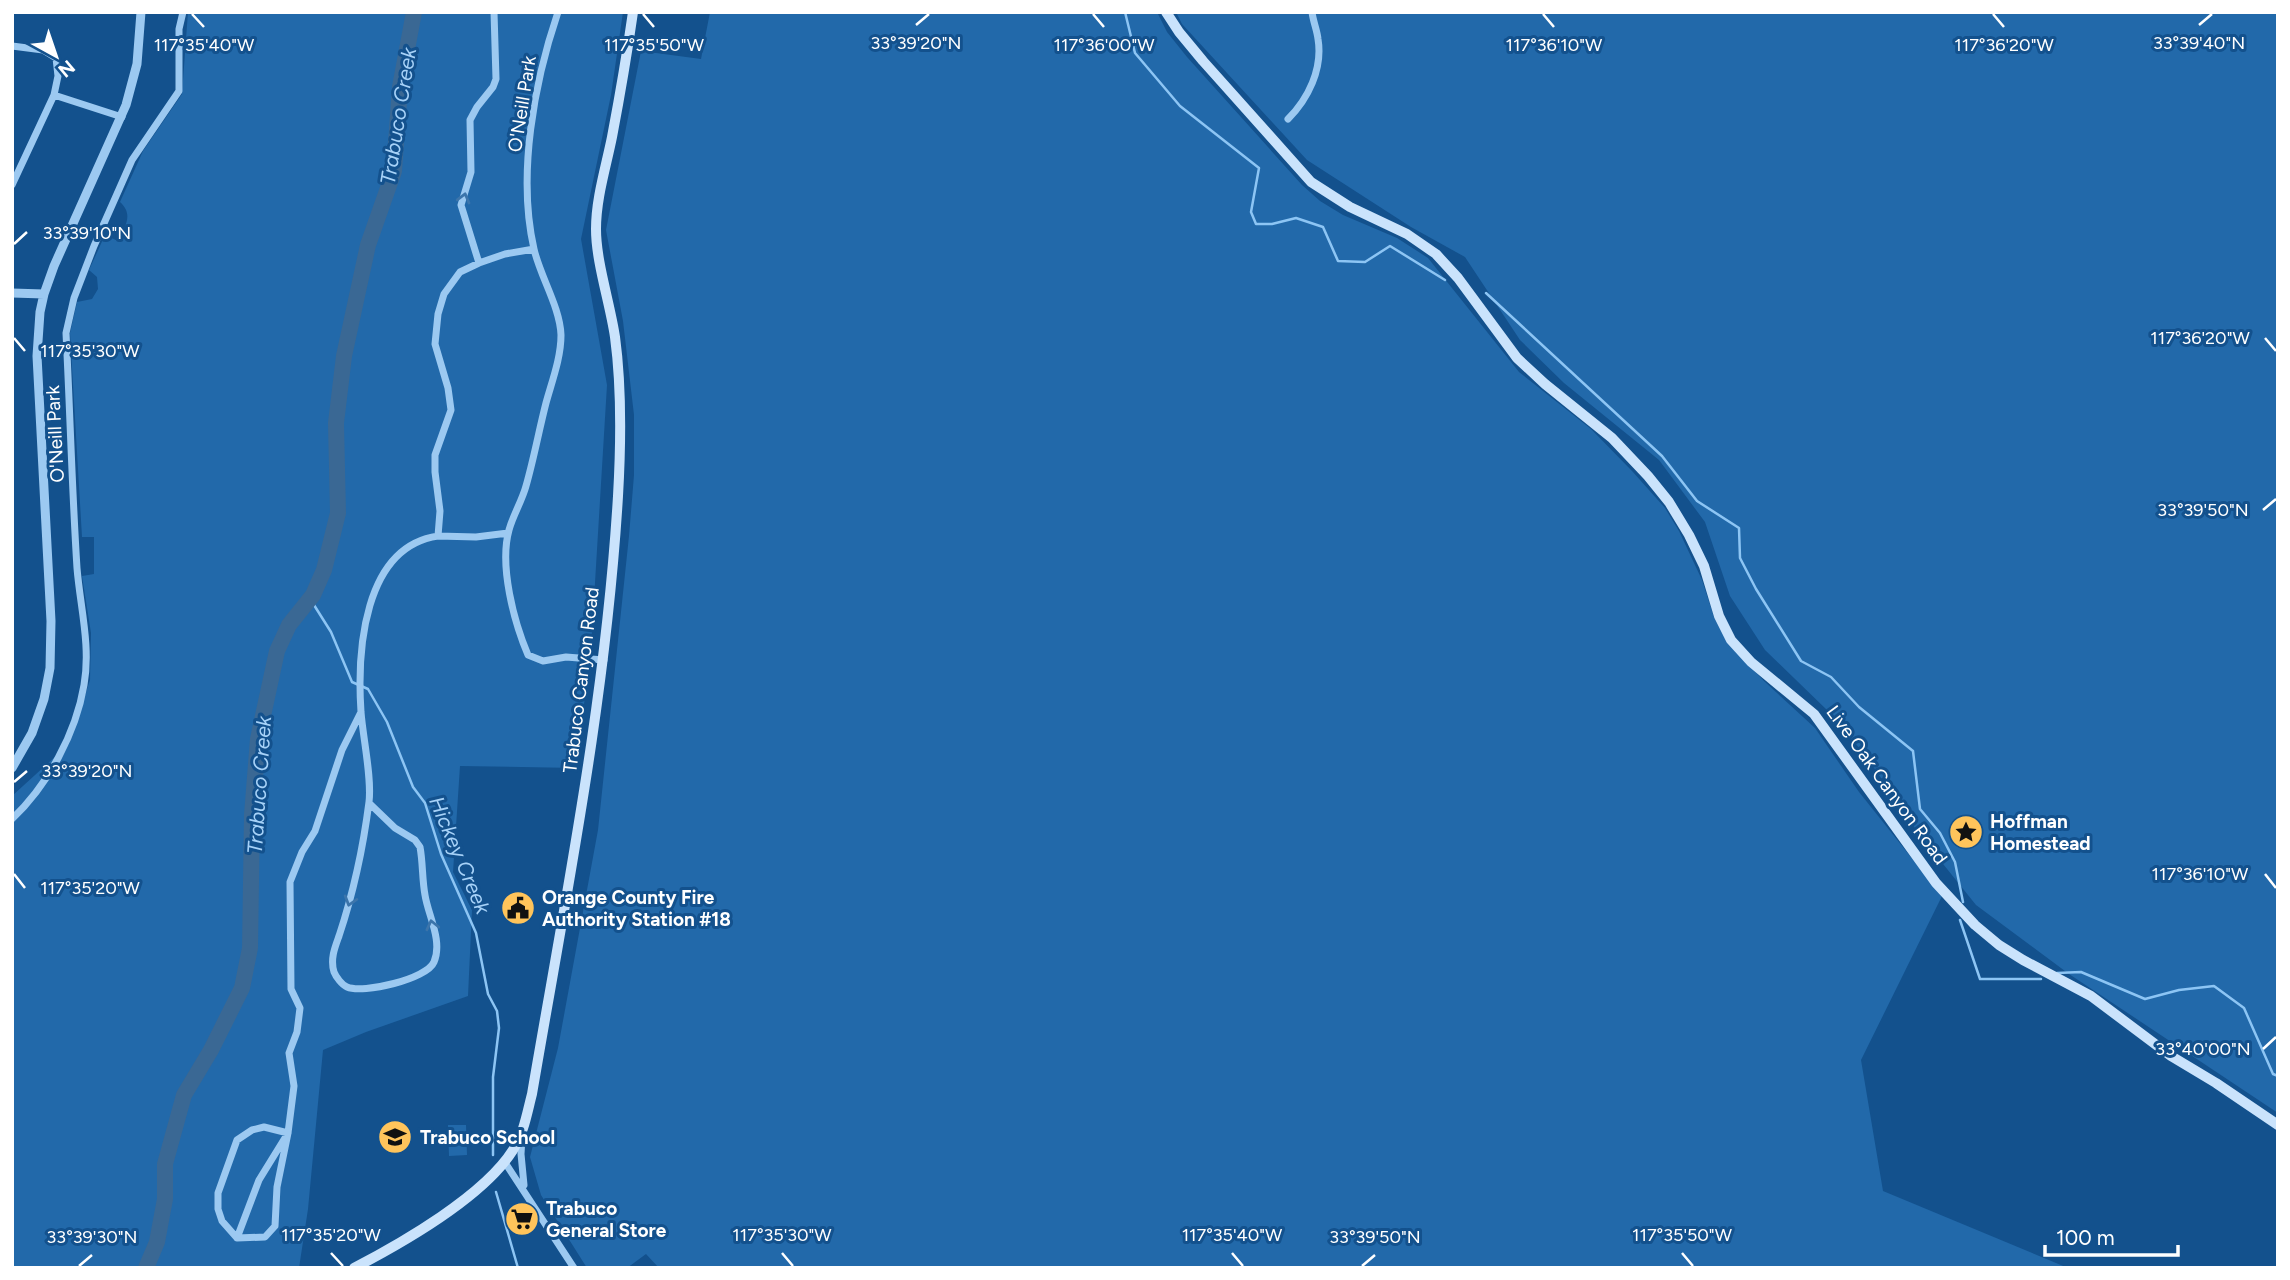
<svg xmlns="http://www.w3.org/2000/svg" width="2290" height="1280" viewBox="0 0 2290 1280" font-family="Figtree,sans-serif">
  <style>
    .green { fill: #2269aa }
    .lines { fill: none; stroke-linecap: round; stroke-linejoin: round }
    .stream { stroke: #8dc5f4; stroke-width: 2.5 }
    .river { stroke: #3a6894; stroke-width: 16 }
    .minor { stroke: #9cc9f1; stroke-width: 7 }
    .tertiary { stroke: #9cc9f1; stroke-width: 9 }
    .secondary { stroke: #cae3fc; stroke-width: 10 }
    .oneway { stroke: #3c75ab }
    .ticks { fill: none; stroke: #fff; stroke-width: 2.5 }
    .labels { text-anchor: middle; dominant-baseline: central; stroke-width: 6; stroke-linejoin: round; paint-order: stroke }
    .street-label { font-size: 19px; fill: #fff; stroke: #13518d }
    .poi-label { font-size: 19px; font-weight: bold; fill: #fff; stroke: #13518d; text-anchor: start }
    .water-label { font-size: 21px; font-style: italic; fill: #a7d2f8; stroke: #13518d }
    .ticks-label { font-size: 18px; text-anchor: middle; fill: #fff; stroke: #13518d; stroke-width: 6; stroke-linejoin: round; paint-order: stroke }
  </style>
  <rect width="100%" height="100%" fill="#13518d"/>
  <!-- green -->
  <path class="green" d="M188 12H623L611 95 581 239 607 385 592 632 577 768 460 766 453 872 472 910 468 996 366 1032 323 1050 308 1209 299 1268H12V796L69 744 90 680 91 633 82 576 94 574V537H82L70 333 77 302 92 299 98 289 97 277 89 270 105 235 118 241C125 226 134 215 120 202L143 151 182 94Z
    M710 12H1157L1167 32 1187 57 1302 185 1320 201 1343 215 1397 238 1428 258 1519 372 1591 429 1632 471 1665 508 1679 531 1702 580 1714 617 1727 642 1764 681 1815 728 1859 792 1942 896 1861 1060 1883 1191 2068 1268H659L646 1254 627 1268H587L541 1195 530 1157 558 1048 598 830 629 536 634 475V415L623 321 606 230 641 51 701 59Z
    M1176 12H2278V1113L2069 974 1976 905 1919 834 1866 756 1827 710 1765 650 1730 596 1705 522 1659 460 1564 383 1520 340 1465 257 1411 227 1307 160 1182 24Z
    M448 1125H466L467 1155 449 1156Z"/>
  <g class="lines">
    <!-- stream -->
    <path class="stream" d="M1125 12 1135 53 1180 106 1259 168 1251 212 1256 224H1272L1296 218 1323 227 1338 261 1365 262 1390 246 1445 280
      M1486 293 1662 456 1697 501 1739 528 1740 558 1756 589 1801 661 1831 677 1859 707 1913 751 1920 809 1940 833 1955 862 1963 902
      M313 595 314 605 331 632 352 682 368 689 387 722 413 787 425 803 441 854 476 933 488 994 497 1011 499 1028 493 1077V1155
      M1960 920 1980 979H2041
      M2057 973 2081 972 2145 999 2179 990 2214 986 2244 1008 2273 1074 2278 1076
      M496 1192 518 1268"/>
    <!-- river -->
    <path class="river" d="M146 1268 157 1242 165 1199V1164L184 1095 211 1050 242 988 250 948 252 815 258 739 277 651 289 625 313 595 324 570 338 513 336 423 344 356 368 245 394 171 400 87 414 12"/>
    <!-- minor -->
    <path class="minor" d="M558 12C534 83 517 175 534 249 540 276 560 307 561 335 561 358 552 381 546 403 539 430 534 458 526 486 522 501 513 515 509 530 499 566 514 622 528 655L543 661 566 657 604 660
      M12 46 43 50 56 58 58 76 54 95 12 185
      M54 95 122 117
      M1288 119C1308 99 1323 69 1318 39 1317 30 1313 21 1312 12
      M479 263 461 205 471 172 470 120 477 107 493 87 496 79 494 12
      M438 536 476 537 508 533
      M369 803 395 828 415 840 420 847C423 863 422 879 425 895 428 915 443 941 434 962 427 979 363 994 347 987 342 985 336 977 334 972 330 959 335 947 339 936 354 891 363 849 369 802 372 778 363 738 361 712 357 652 363 547 438 536L440 511 435 472V455L451 410 448 388 435 344 438 314 444 294 460 272 479 263 505 254 534 249
      M12 819C48 785 76 733 84 685 91 646 80 606 77 568 72 490 70 411 66 333L74 298 94 246 132 160 179 91V29L183 12
      M522 1137 521 1154 524 1185
      M504 1161 574 1268
      M237 1238 259 1180 288 1133 264 1127 252 1130 237 1140 218 1193V1209L222 1221 237 1238 265 1237 275 1226 277 1187 288 1133 294 1086 289 1053 297 1032 300 1008 291 989 290 882 302 852 315 831 342 750 361 712"/>
    <!-- tertiary -->
    <path class="tertiary" d="M12 293 44 294
      M12 768 32 733 44 699 50 668 51 621 37 356 40 312 44 294 54 266 126 105 137 64 141 12"/>
    <!-- secondary -->
    <path class="secondary" d="M1166 12 1179 32 1203 61 1311 182 1350 207 1407 234 1436 254 1458 278 1517 358 1545 384 1612 438 1648 476 1669 502 1689 535 1704 566 1719 616 1731 640 1751 662 1814 714 1936 883 1975 925 1999 945 2023 960 2091 996 2171 1056 2216 1083 2278 1125
      M354 1268C402 1243 484 1196 513 1150 524 1133 527 1113 532 1094 566 895 606 698 618 496 621 444 622 389 615 337 610 303 596 262 596 229 596 198 606 167 612 137 620 95 627 54 633 12"/>
  </g>
  <!-- one-way arrows -->
  <defs><path id="oneway-chevron" d="M-2-3.5L2.5 0L-2 3.5" fill="none" stroke-width="1.6" stroke-linecap="round" stroke-linejoin="round" transform="scale(1.75)"/></defs>
  <g class="oneway">
    <use href="#oneway-chevron" transform="translate(464 198) rotate(-75)"/>
    <use href="#oneway-chevron" transform="translate(350 901) rotate(107)"/>
    <use href="#oneway-chevron" transform="translate(432 925) rotate(-103)"/>
  </g>
  <!-- ticks -->
  <path class="ticks" d="M192 14 204 27M643 14 654 27M1093 14 1104 27M1543 14 1554 27M1993 14 2004 27M916 25 929 14M2199 25 2212 14M14 244 27 232M14 338 25 351M2265 338 2276 351M2263 510 2276 499M14 782 27 771M14 874 25 888M2265 874 2276 888M2263 1049 2276 1037M331 1253 343 1266M782 1253 793 1266M1232 1253 1243 1266M1682 1253 1693 1266M79 1266 92 1255M1362 1266 1375 1255"/>
  <!-- icons -->
  <defs>
    <g id="sight-disc" transform="scale(1.75)"><circle r="9.5" fill="#ffc45b" stroke="#13518d"/><path d="M0-6L1.8-2.2L6-1.7L2.9 1.2L3.7 5.4L0 3.3L-3.7 5.4L-2.9 1.2L-6-1.7L-1.8-2.2Z" fill="#111"/></g>
    <g id="civic-disc" transform="scale(1.75)"><circle r="9.5" fill="#ffc45b" stroke="#13518d"/><path d="M-.6-6.5H3V-4.5H.6V-3L4-1V1h2V6H-6V1h2V-1L-.6-3ZM-1.2 2.5V6h2.4V2.5Z" fill="#111"/></g>
    <g id="school-disc" transform="scale(1.75)"><circle r="9.5" fill="#ffc45b" stroke="#13518d"/><path d="M0-5L7-2L0 1L-7-2ZM-4 1L0 2.5L4 1V4Q0 6-4 4Z" fill="#111"/></g>
    <g id="supermarket-disc" transform="scale(1.75)"><circle r="9.5" fill="#ffc45b" stroke="#13518d"/><path d="M-6-5.5h2.5l.6 2H6L4.5 2H-2.5L-4.4-4H-6ZM-1.5 3.2a1.3 1.3 0 1 0 .1 0ZM3 3.2a1.3 1.3 0 1 0 .1 0Z" fill="#111"/></g>
  </defs>
  <g fill-rule="evenodd">
    <use href="#sight-disc" x="1966" y="832"/>
    <use href="#civic-disc" x="518" y="908"/>
    <use href="#school-disc" x="395" y="1137"/>
    <use href="#supermarket-disc" x="522" y="1219"/>
  </g>
  <g class="labels">
    <!-- street labels -->
    <g class="street-label">
      <text transform="translate(522 104) rotate(-81)">O'Neill Park</text>
      <text transform="translate(55 434) rotate(-93)">O'Neill Park</text>
      <text transform="translate(581 680) rotate(-83)">Trabuco Canyon Road</text>
      <text transform="translate(1887 785) rotate(54)">Live Oak Canyon Road</text>
    </g>
    <!-- poi labels -->
    <g class="poi-label">
      <text x="1990" y="821">Hoffman<tspan x="1990" dy="22">Homestead</tspan></text>
      <text x="542" y="897">Orange County Fire<tspan x="542" dy="22">Authority Station #18</tspan></text>
      <text x="420" y="1137">Trabuco School</text>
      <text x="546" y="1208">Trabuco<tspan x="546" dy="22">General Store</tspan></text>
    </g>
    <!-- water labels -->
    <g class="water-label">
      <text transform="translate(398 116) rotate(-81)">Trabuco Creek</text>
      <text transform="translate(259 785) rotate(-86)">Trabuco Creek</text>
      <text transform="translate(460 855) rotate(67)">Hickey Creek</text>
    </g>
  </g>
  <g class="ticks-label">
    <text x="916" y="49">33°39'20"N</text>
    <text x="2199" y="49">33°39'40"N</text>
    <text x="2004" y="51">117°36'20"W</text>
    <text x="204" y="51">117°35'40"W</text>
    <text x="654" y="51">117°35'50"W</text>
    <text x="1104" y="51">117°36'00"W</text>
    <text x="1554" y="51">117°36'10"W</text>
    <text x="87" y="239">33°39'10"N</text>
    <text x="2200" y="344">117°36'20"W</text>
    <text x="90" y="357">117°35'30"W</text>
    <text x="2203" y="516">33°39'50"N</text>
    <text x="87" y="777">33°39'20"N</text>
    <text x="2200" y="880">117°36'10"W</text>
    <text x="90" y="894">117°35'20"W</text>
    <text x="2203" y="1055">33°40'00"N</text>
    <text x="331" y="1241">117°35'20"W</text>
    <text x="782" y="1241">117°35'30"W</text>
    <text x="1232" y="1241">117°35'40"W</text>
    <text x="1682" y="1241">117°35'50"W</text>
    <text x="92" y="1243">33°39'30"N</text>
    <text x="1375" y="1243">33°39'50"N</text>
  </g>
  <!-- border -->
  <rect width="2290" height="1280" fill="none" stroke="#ffffff" stroke-width="28"/>
  <!-- north arrow -->
  <g transform="translate(56 56) rotate(140)" stroke="#13518d" stroke-width="5" paint-order="stroke">
  <path d="M0-5L12 26L0 18L-12 26Z" fill="#ffffff"/>
  <text y="-10" font-size="19" font-weight="bold" text-anchor="middle" fill="#ffffff">N</text>
  </g>
  <!-- scale -->
  <path d="M2045 1245v10h133v-10" fill="none" stroke="#ffffff" stroke-width="3.5"/>
  <text x="2056" y="1245" font-size="21" fill="#ffffff" stroke="#13518d" stroke-width="5" paint-order="stroke">100 m</text>
</svg>
